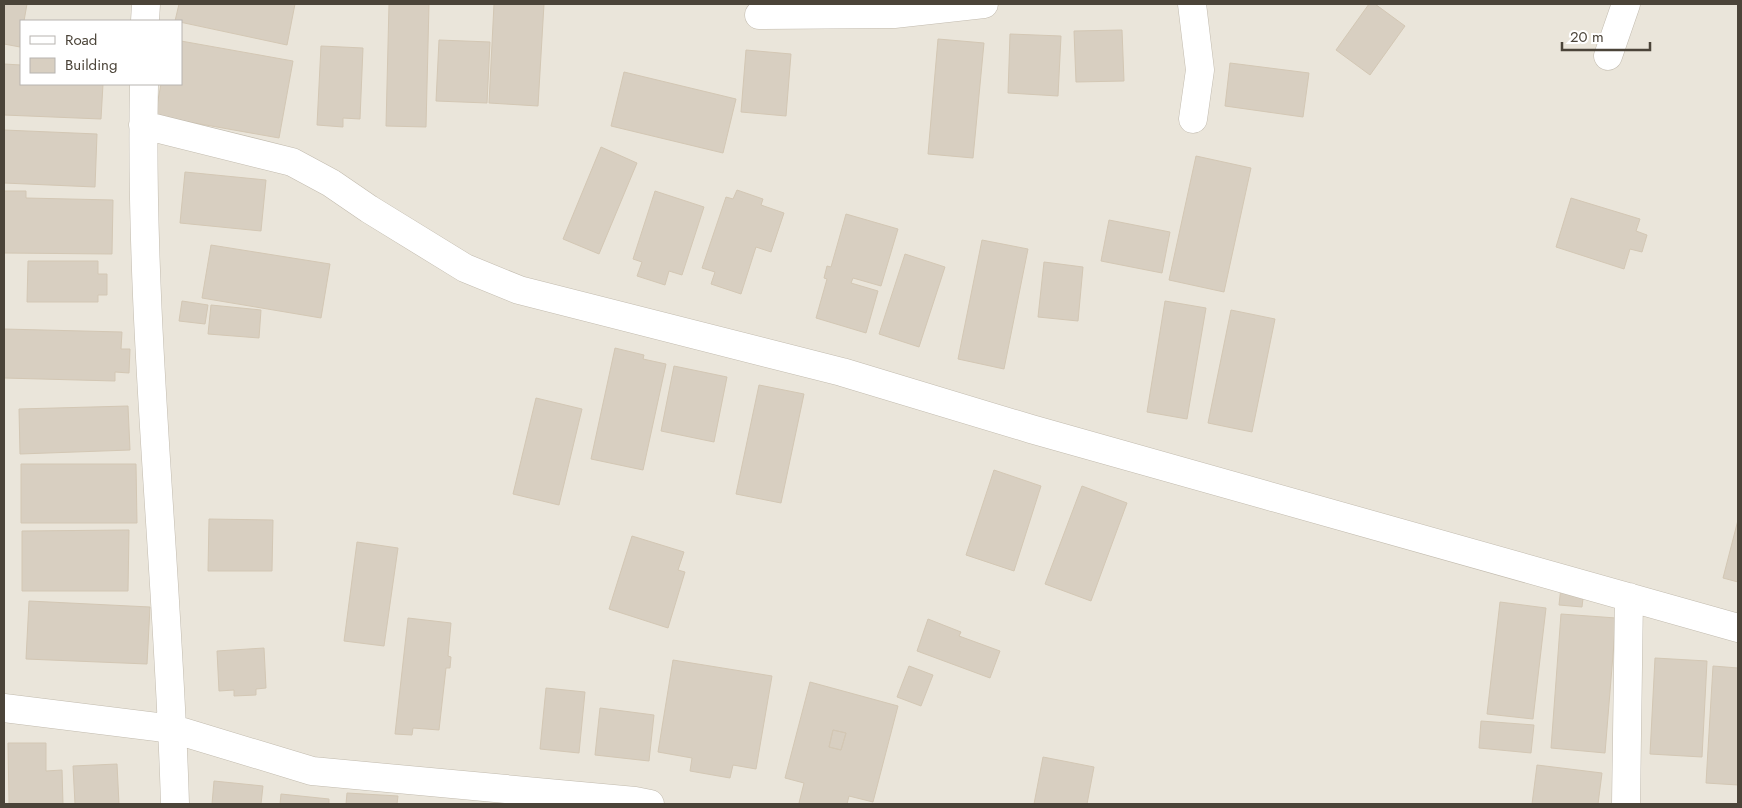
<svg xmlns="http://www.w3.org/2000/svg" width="1742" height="808" viewBox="0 0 1742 808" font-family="Jost,sans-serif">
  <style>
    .residential { fill: #eae5da; fill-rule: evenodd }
    .building { fill: #d8cfc1; stroke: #d3c7b4; fill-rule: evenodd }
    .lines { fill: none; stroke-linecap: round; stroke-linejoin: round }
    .minor-casing { stroke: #c2bbae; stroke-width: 29 }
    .minor { stroke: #fff; stroke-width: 28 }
  </style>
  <rect width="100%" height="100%" fill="#f6f3ec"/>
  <!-- residential -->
  <path class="residential" d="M4 4H1738V804H4ZM21 21H181V84H21Z"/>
  <!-- building -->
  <path class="building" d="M4 4H27L24 21H21L20 47 4 44Z
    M179 4H295L287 45 175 21Z
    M389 4H429L426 127 386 126Z
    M494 4H544L538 106 489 103Z
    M1369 4H1375L1405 26 1370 75 1336 50Z
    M1122 30 1124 81 1076 82 1074 31Z
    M1010 34 1061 36 1058 96 1008 93Z
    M938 39 984 43 973 158 928 154Z
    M439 40 490 42 487 103 436 101Z
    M181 41 293 61 279 138 155 116 161 84H181Z
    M321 46 363 48 360 119 343 118V127L317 125Z
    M746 50 791 54 786 116 741 112Z
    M1230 63 1309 73 1303 117 1225 106Z
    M4 64 21 65V84H103L101 119 4 115Z
    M624 72 736 99 723 153 611 126Z
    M4 130 97 134 95 187 4 183Z
    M601 147 637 163 599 254 563 239Z
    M1196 156 1251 168 1224 292 1169 280Z
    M185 172 266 180 261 231 180 223Z
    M737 190 763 199 761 205 784 213 771 252 756 247 741 294 711 284 715 272 702 268 726 197 733 199Z
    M4 191H26V198L113 200 112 254 4 253Z
    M655 191 704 207 682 275 669 271 665 285 637 276 642 262 633 259Z
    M1571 198 1640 219 1636 231 1647 235 1642 252 1630 249 1624 269 1556 247Z
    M846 214 898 229 881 286 853 278 851 283 878 291 866 333 816 318 827 279 824 278 827 266 831 267Z
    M1109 220 1170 232 1162 273 1101 261Z
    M982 240 1028 249 1004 369 958 359Z
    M211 245 330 264 321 318 202 298Z
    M905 254 945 267 919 347 879 334Z
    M28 261H98V274H107V295H98V302H27Z
    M1044 262 1083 267 1078 321 1038 317Z
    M182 301 208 305 205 324 179 321Z
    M1165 301 1206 308 1187 419 1147 412Z
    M211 305 261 310 259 338 208 334Z
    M1231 310 1275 319 1252 432 1208 423Z
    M4 329 122 332 121 349H130L129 373 115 372V381L4 378Z
    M615 348 644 355 643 359 666 364 643 470 591 459Z
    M674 366 727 377 714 442 661 431Z
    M759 385 804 394 781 503 736 494Z
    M536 398 582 409 559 505 513 494Z
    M128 406 130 450 20 454 19 409Z
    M21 464H136L137 523H21Z
    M994 470 1041 486 1014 571 966 555Z
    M1082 486 1127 503 1091 601 1045 584Z
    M209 519 273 520 272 571H208Z
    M1738 520V582L1723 578Z
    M129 530 128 591H22V531Z
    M632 536 684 552 678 570 685 572 668 628 609 609Z
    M357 542 398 548 384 646 344 641Z
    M1561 587 1584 589 1582 607 1559 605Z
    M29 601 150 607 147 664 26 659Z
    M1500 602 1546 608 1533 719 1487 714Z
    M1561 614 1616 618 1605 753 1551 748Z
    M408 618 451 623 448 656 451 657 450 668H446L439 730 413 728 412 735 395 734Z
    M928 619 961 632 959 636 1000 651 990 678 917 651Z
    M264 648 266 688 256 689V695L234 696V690L219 691 217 651Z
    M1655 658 1707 661 1702 757 1650 754Z
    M673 660 772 676 756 769 733 765 730 778 690 771 692 758 658 752Z
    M909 666 933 675 921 706 897 697Z
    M1713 666 1738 668V785L1706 783Z
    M810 682 898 706 873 802 849 796 847 804H802L799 803 804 783 785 778ZM833 730 846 733 841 750 829 747Z
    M546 688 585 692 579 753 540 749Z
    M600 708 654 715 649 761 595 755Z
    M1481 721 1534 725 1531 753 1479 748Z
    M833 730 846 733 841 750 829 747Z
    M8 743H46V771L62 770 63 804H9Z
    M1043 757 1094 767 1087 804H1034Z
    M117 764 119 804H75L73 766Z
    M1537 765 1602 773 1598 804H1532Z
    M214 781 263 786 261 804H212Z
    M347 793 398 796 397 804H346Z
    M281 794 329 799V804H280Z"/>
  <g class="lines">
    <!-- minor casing -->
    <g class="minor-casing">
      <path id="minor" d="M1192 4 1200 70 1193 119
        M759 15 894 14 984 4
        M145 21 146 4
        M1608 56 1626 4
        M144 84C139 324 168 564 175 804
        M143 125 292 162 331 183 369 209 465 268 519 290 842 372 1031 429 1738 628
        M4 708 173 729 312 771 635 801 650 804
        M1626 804 1629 597"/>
    </g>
    <!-- minor -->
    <use href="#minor" class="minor"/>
  </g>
  <!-- border -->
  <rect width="1742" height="808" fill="none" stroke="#4b4439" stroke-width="10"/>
  <!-- legend -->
  <rect x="20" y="20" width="162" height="65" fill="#ffffff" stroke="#b7b4b0"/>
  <rect x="30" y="36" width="25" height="8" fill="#ffffff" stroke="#b7b4b0"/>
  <text x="65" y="45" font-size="15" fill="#4b4439">Road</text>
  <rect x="30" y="58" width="25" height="15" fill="#d8cfc1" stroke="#b7b4b0"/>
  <text x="65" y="70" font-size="15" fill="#4b4439">Building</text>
  <!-- scale -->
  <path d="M1562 42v8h88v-8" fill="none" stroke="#4b4439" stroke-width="2.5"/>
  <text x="1570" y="42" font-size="15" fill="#4b4439" stroke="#ffffff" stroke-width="4" paint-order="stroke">20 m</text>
</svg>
